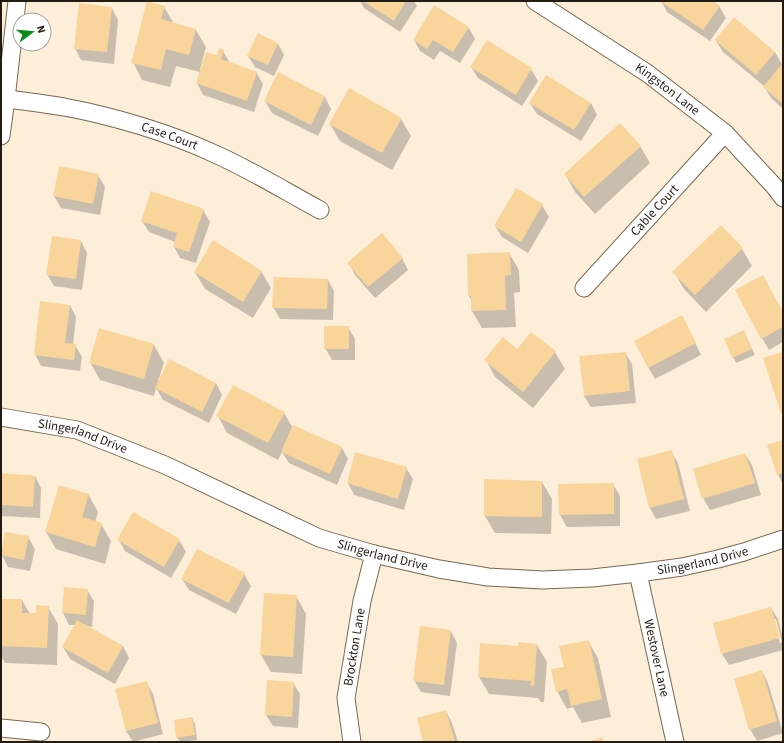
<svg xmlns="http://www.w3.org/2000/svg" width="784" height="743" viewBox="0 0 784 743" font-family="'Source Sans 3',sans-serif">
  <style>
    .shadow { fill: #0003; fill-rule: evenodd }
    .building { fill: #f9d59c }
    .lines { fill: none; stroke-linecap: round; stroke-linejoin: round }
    .street-casing { stroke: #776850; stroke-width: 19 }
    .street { stroke: #fff; stroke-width: 17 }
    .labels { text-anchor: middle; dominant-baseline: central; stroke-width: 3.5; stroke-linejoin: round; paint-order: stroke }
    .street-label { font-size: 13px; fill: #221c12; stroke: #fdfdfd }
  </style>
  <rect width="100%" height="100%" fill="#fceed9"/>
  <!-- shadow -->
  <path class="shadow" d="M360 1H414L417 6 400 32 364 8Z
    M661 1H711L719 6 726 18 710 41 667 12Z
    M164 7 174 24 196 30 206 47 200 69H201L223 51 230 63 256 72 263 84 254 112 203 95 197 83 200 72 176 66 170 87 142 80 133 62Z
    M112 8 118 20 114 64 81 60 75 48Z
    M469 28 475 39 460 63 440 51 434 60 420 51 414 40Z
    M716 41 775 52 783 66V109L771 98 764 86 723 52Z
    M278 44 284 55 274 76 255 67 248 56Z
    M471 67 531 69 538 81 522 106 478 78Z
    M279 74 325 97 331 109 318 136 272 113 265 101Z
    M530 103H591L597 115 581 141 537 114Z
    M401 119 411 136 392 170 340 141 330 124Z
    M640 146 650 163 595 214 575 192 565 174Z
    M98 175 105 187 100 215 61 208 54 196Z
    M542 205 549 217 528 253 502 237 495 226Z
    M203 210 210 222 196 263 180 258 174 247 175 242 149 232 142 221Z
    M721 226 742 249 752 266 706 312 684 289 674 272Z
    M81 241 87 253 82 290 54 286 47 274Z
    M509 253 519 270 520 292 514 293 516 327 482 328 472 311V301L469 296Z
    M402 258 408 270 375 298 355 275 349 263Z
    M261 271 271 288 253 318 205 289 195 272Z
    M328 280 334 291 333 320 280 319 273 307Z
    M70 305 76 317 73 345H75L82 357 80 371 41 366 35 354Z
    M783 314V342L769 350 762 338Z
    M348 327 355 339V360H332L325 348Z
    M688 328 701 355 655 379 648 367Z
    M100 329 154 345 164 363 158 381 216 383 222 395 209 423 163 400 156 388 154 396 100 380 90 362Z
    M744 331 755 355 736 363 733 357Z
    M518 350 555 352 565 369 533 408 495 377 486 360Z
    M625 353 632 364 636 403 591 407 584 396Z
    M284 413 293 428 342 448 348 459 337 485 289 463 282 452 278 460 227 433 218 416Z
    M783 441V484L778 475Z
    M671 451 678 463 690 511 656 519 650 508Z
    M356 453 406 468 413 479 404 510 354 495 348 483Z
    M745 454 752 465 761 495 710 510 703 498Z
    M1 474 35 476 41 488 40 518 1 516Z
    M542 482 552 499 551 534 495 533 485 516Z
    M613 484 620 496V526L567 527 560 515 559 485Z
    M88 494 98 512 95 522 101 524 111 541 105 564 56 549 46 532Z
    M28 537 35 549 30 571 8 567 2 555Z
    M119 540H179L186 552 171 578 125 551Z
    M244 574 251 586 236 614 189 590 182 579Z
    M87 590 94 601 92 627 86 626 123 646 129 658 115 684 70 659 63 647 75 625H69L63 613Z
    M296 596 306 614 302 674 271 672 261 655Z
    M1 600H22L30 614H37L48 607 58 624 57 665 5 663 1 656Z
    M771 608 778 619 783 639V650L729 665 722 654ZM774 619H776L782 642 780 643Z
    M451 631 457 643 450 696 421 692 414 680Z
    M588 641 598 658 611 717 582 723 573 707 567 709 557 691 565 667Z
    M537 645 547 662 544 702H541L538 698 489 694 479 677 519 647Z
    M762 671 768 683 783 733 757 741 750 729Z
    M146 682 153 694 163 734 133 742 126 731Z
    M293 683 300 694 298 728 273 726 266 715Z
    M446 711 452 723 458 742H425Z
    M192 718 195 724 197 740 180 742 177 737Z"/>
  <!-- building -->
  <path class="building" d="M147 1 165 6 161 19 196 29 189 55 166 49 161 70 131 63Z
    M363 1H406L394 21Z
    M660 1H713L720 6 703 30Z
    M79 3 112 7 107 52 74 49Z
    M434 5 469 27 453 52 433 40 427 49 413 40Z
    M734 17 775 52 756 75 715 40Z
    M258 33 278 43 268 65 247 56Z
    M487 40 532 68 516 95 470 67Z
    M219 48 224 50 221 59 257 72 247 101 196 83 206 52 217 55Z
    M782 64 783 65V104L763 87Z
    M278 72 325 96 311 125 264 101Z
    M546 75 591 103 574 130 529 103Z
    M349 88 402 118 382 153 329 124Z
    M620 123 641 146 584 197 564 174Z
    M59 166 99 174 93 204 53 196Z
    M516 188 543 204 521 242 494 226Z
    M151 191 204 209 189 252 173 247 177 233 141 221Z
    M721 225 743 248 695 295 672 272Z
    M382 233 403 258 368 287 347 263Z
    M52 236 81 240 76 279 46 275Z
    M213 240 262 271 243 302 194 272Z
    M510 252 511 275 505 276 506 310 471 311V296H468L467 254Z
    M763 275 783 312V327L761 339 735 290Z
    M274 277 328 279 327 309 272 308Z
    M40 301 70 305 65 343 76 344 74 360 34 355Z
    M682 315 696 343 648 368 634 341Z
    M324 326H349V349H324Z
    M99 328 154 344 144 379 89 363Z
    M744 330 752 349 732 358 724 339Z
    M531 332 556 351 523 392 484 360 503 337 517 349Z
    M626 352 630 391 584 396 579 356Z
    M783 352V413L781 414 763 358Z
    M169 359 216 383 202 412 155 388Z
    M233 385 285 412 268 443 216 416Z
    M293 425 342 447 330 474 281 452Z
    M783 440V473L777 475 767 445Z
    M672 450 684 499 649 508 637 459Z
    M355 452 407 467 398 499 347 483Z
    M745 453 755 483 702 499 693 469Z
    M1 473 35 476 33 507 1 505Z
    M484 479 542 481V517L484 516Z
    M614 483V514L559 515 558 484Z
    M59 485 89 494 82 517 102 523 95 547 45 532Z
    M133 512 180 539 164 567 117 540Z
    M5 532 29 536 24 560 1 555Z
    M197 549 245 573 229 603 181 579Z
    M64 587 88 589 86 615 62 613Z
    M264 593 297 595 293 657 260 655Z
    M1 599H22V613H36V605L49 606 47 648 1 646Z
    M771 607 780 638 721 654 713 623Z
    M77 620 123 646 108 673 62 647Z
    M420 626 451 630 444 685 413 681Z
    M589 640 602 699 571 706 567 689 556 692 551 669 564 667 559 646Z
    M518 642 537 644 534 686 530 685 531 681 478 677 480 643 518 646Z
    M762 670 777 721 749 730 734 679Z
    M267 680 294 682 292 717 265 715Z
    M147 681 158 723 126 731 115 689Z
    M446 710 455 742H423L417 718Z
    M192 717 195 735 176 738 174 720Z
    M602 737 604 742H588Z"/>
  <g class="lines">
    <!-- street casing -->
    <g class="street-casing">
      <g id="street">
        <path id="s1" d="M535 1 647 73 725 133 774 186 783 198"/>
        <path id="s2" d="M6 99C26 101 45 104 64 107 113 116 170 133 215 154 251 170 285 191 320 210"/>
        <path d="M1 136 6 99 17 1"/>
        <path id="s3" d="M584 288 725 133"/>
        <path id="s4" d="M1 417 77 430 165 465 319 538 374 554 439 569 488 577 542 580 592 578 638 573 682 567 718 559 744 552 783 539"/>
        <path id="s5" d="M638 573 675 742"/>
        <path d="M1 728 41 732"/>
        <path id="s6" d="M352 742 346 698 362 601 374 554"/>
      </g>
    </g>
    <!-- street -->
    <use href="#street" class="street"/>
  </g>
  <g class="labels">
    <!-- street labels -->
    <g class="street-label">
      <text stroke="none"><textPath href="#s1" startOffset="159">Kingston Lane</textPath></text>
      <text stroke="none"><textPath href="#s2" startOffset="168">Case Court</textPath></text>
      <text stroke="none"><textPath href="#s3" startOffset="105">Cable Court</textPath></text>
      <text stroke="none"><textPath href="#s4" startOffset="84">Slingerland Drive</textPath></text>
      <text stroke="none"><textPath href="#s4" startOffset="408">Slingerland Drive</textPath></text>
      <text stroke="none"><textPath href="#s4" startOffset="732">Slingerland Drive</textPath></text>
      <text stroke="none"><textPath href="#s6" startOffset="96">Brockton Lane</textPath></text>
      <text stroke="none"><textPath href="#s5" startOffset="87">Westover Lane</textPath></text>
    </g>
  </g>
  <!-- border -->
  <rect width="784" height="743" fill="none" stroke="#221c12" stroke-width="4"/>
  <!-- north arrow -->
  <g transform="translate(32 32) rotate(74)"><circle r="19" fill="#fdfdfd" stroke="#a5a39f"/>
  <path d="M0-3L7 15L0 10L-7 15Z" fill="#0c8c17"/>
  <text y="-6" font-size="11" font-weight="bold" text-anchor="middle" fill="#221c12">N</text>
  </g>
</svg>
